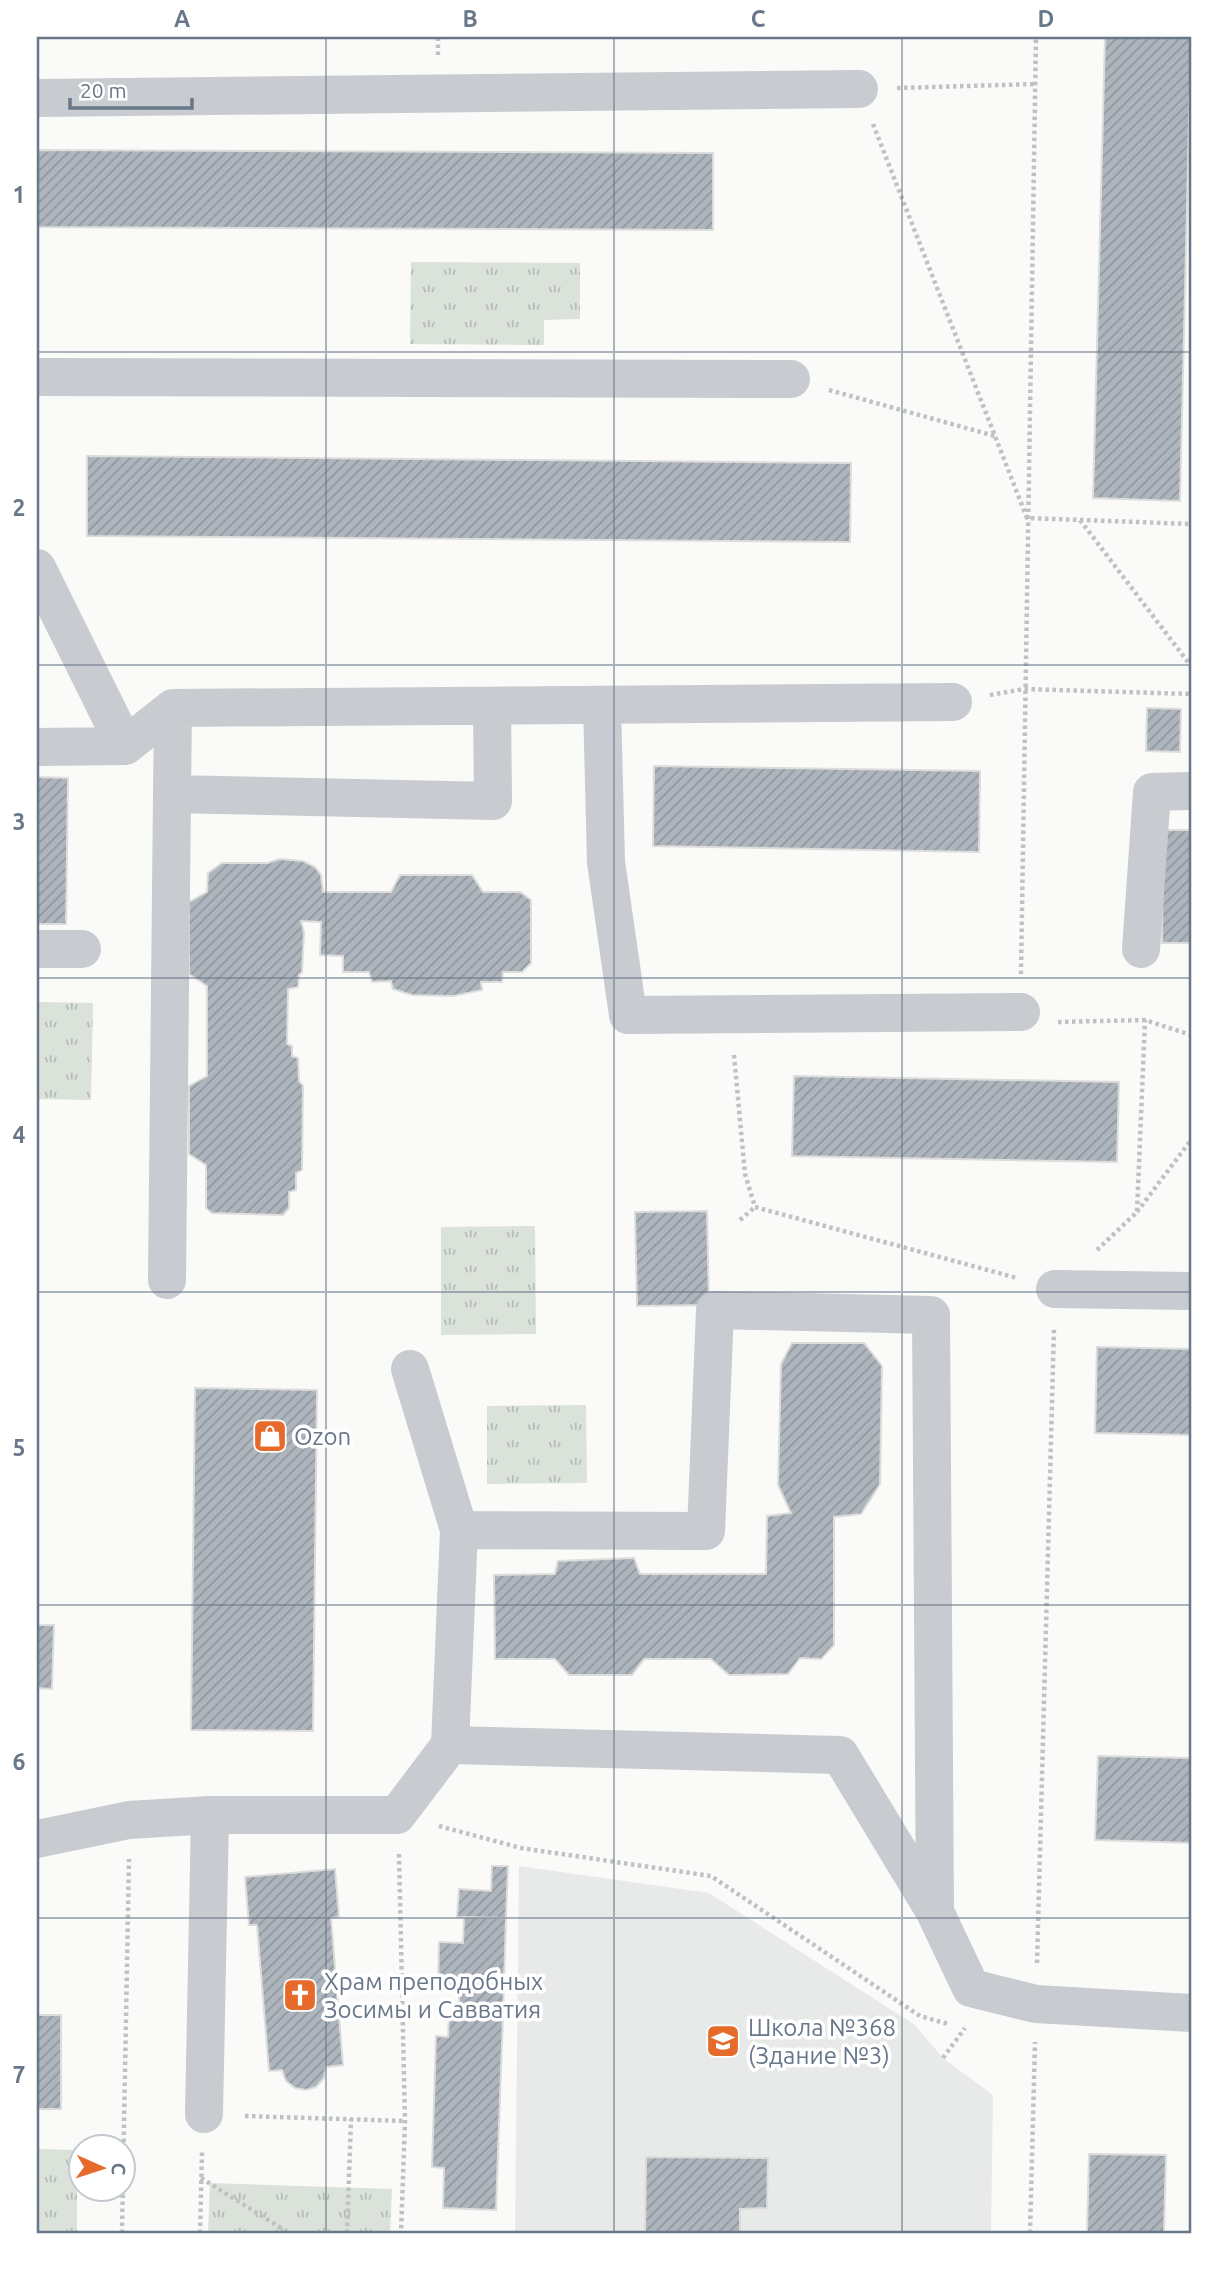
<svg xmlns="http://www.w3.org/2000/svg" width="1228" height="2270" viewBox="0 0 1228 2270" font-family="Ubuntu,sans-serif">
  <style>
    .built { fill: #e8e9e9 }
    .park { fill: url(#park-tufts) }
    .building { fill: url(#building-hatch); stroke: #dcdcda; stroke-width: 2 }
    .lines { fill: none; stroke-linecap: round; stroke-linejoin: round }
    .path { stroke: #bfc2c5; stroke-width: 4.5; stroke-dasharray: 3.5 3.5; stroke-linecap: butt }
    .minor { stroke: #c8cbcf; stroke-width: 38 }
    .grid { fill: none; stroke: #687789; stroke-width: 2; stroke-opacity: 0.55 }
    .labels { text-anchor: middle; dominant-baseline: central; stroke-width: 7; stroke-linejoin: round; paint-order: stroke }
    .poi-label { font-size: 24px; fill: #687789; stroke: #fff; text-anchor: start }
    .neatline { fill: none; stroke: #687789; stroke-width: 2.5 }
    .grid-label { font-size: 23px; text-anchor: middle; font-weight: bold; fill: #687789 }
  </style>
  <defs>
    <pattern id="park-tufts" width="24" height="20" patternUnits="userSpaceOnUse" patternTransform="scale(1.75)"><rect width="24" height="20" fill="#dbe2d9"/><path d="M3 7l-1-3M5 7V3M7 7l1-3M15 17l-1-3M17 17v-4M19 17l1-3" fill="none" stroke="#b5bcb6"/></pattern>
    <pattern id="building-hatch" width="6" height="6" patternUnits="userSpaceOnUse" patternTransform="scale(1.75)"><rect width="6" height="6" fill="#aeb5bd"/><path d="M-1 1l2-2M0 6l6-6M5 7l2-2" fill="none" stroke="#91989f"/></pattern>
  </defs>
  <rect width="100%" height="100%" fill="#fafaf8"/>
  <!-- built -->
  <path class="built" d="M519 1866 709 1893 915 2025 943 2058 993 2095 991 2233H515Z"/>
  <!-- park -->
  <path class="park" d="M411 262 580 263V319L544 320V345L410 344Z
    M37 1002 93 1003 91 1100 37 1099Z
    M535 1226 536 1334 441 1335V1227Z
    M586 1405 587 1483 487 1484V1406Z
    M37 2149 77 2150V2233H37Z
    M210 2183 392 2189 390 2233H208Z"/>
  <!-- building -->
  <path class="building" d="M1105 37H1191L1180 501 1093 498Z
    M37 150 713 153V230L37 227Z
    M87 456 851 463 850 542 87 536Z
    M1147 708 1181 709 1180 752 1146 751Z
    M654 766 980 771 979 852 653 846Z
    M37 777 68 778 66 924H37Z
    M1163 830H1191V943H1162Z
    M279 859 303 861 315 867 321 875 323 892H391L400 875H472L483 892H520L531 900V963L522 972H503L502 982H481L482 990 453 996 412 995 393 989 391 981 372 982 369 972H343V956L320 955 321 922 301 921 304 932 302 972 299 975 298 987 288 989 287 1044 292 1046V1056L298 1058 299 1081 303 1086 302 1170 296 1173V1190L289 1192V1208L283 1215 212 1213 206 1208V1165L189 1154V1086L207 1076V986L189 974V902L207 892 208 873 222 863H268Z
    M794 1076 1119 1082 1117 1162 792 1156Z
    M707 1211 709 1305 637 1306 635 1212Z
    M792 1343H864L882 1366 880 1484 861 1514 834 1517V1645L821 1659 800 1658 788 1674 729 1675 711 1659H644L632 1675H569L555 1659H495L494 1575 555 1574 558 1561 634 1558 640 1574H766L767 1516 791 1513 778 1485 781 1364Z
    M1097 1347 1191 1349V1435L1095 1433Z
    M195 1388 317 1390 313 1731 191 1730Z
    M37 1625H54L52 1689 37 1688Z
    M1098 1756 1191 1758V1843L1095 1840Z
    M492 1866H508L506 1918 457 1917 459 1889 491 1891Z
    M335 1869 339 1917 331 1918 343 2065 326 2067 324 2078 316 2087 306 2090 295 2088 286 2081 282 2070 269 2071 257 1925H249L245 1877Z
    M464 1917 506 1918 503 2015 459 2014V1989H438L439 1942 463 1943Z
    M449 2014 503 2015 496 2210 443 2208 444 2168 432 2167 436 2036 448 2037Z
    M37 2015H61V2109H37Z
    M1089 2154 1166 2155 1164 2233H1087Z
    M646 2157 768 2158 767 2208 740 2209V2233H645Z"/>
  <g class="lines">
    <!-- path -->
    <path class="path" d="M438 55V37
      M897 88 1036 84
      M873 124 1027 518 1191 524
      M829 390 995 436
      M1080 520 1191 666
      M990 695 1024 689 1191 694
      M1021 974 1036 37
      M1058 1022 1145 1020 1191 1035
      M734 1055 745 1174 755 1207 1017 1278
      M1137 1212 1191 1140
      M740 1220 755 1207
      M1097 1250 1137 1212 1145 1020
      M439 1826 521 1848 711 1876 920 2016 948 2024
      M399 1854 405 2121 401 2233
      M1037 1963 1054 1328
      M943 2058 965 2028
      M245 2116 405 2121
      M201 2178 289 2233
      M122 2233 129 1859
      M200 2233 202 2152
      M347 2233 351 2119
      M1030 2233 1035 2042"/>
    <!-- minor -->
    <path class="minor" d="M37 98 859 89
      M37 377 791 379
      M37 568 125 746 173 708 953 702
      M602 705 606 862 628 1015 1021 1012
      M173 708 172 794 493 801 492 707
      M37 747 125 746
      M37 949H82
      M1141 949 1152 792 1191 791
      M167 1280 172 794
      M1055 1289 1191 1291
      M410 1369 459 1530
      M37 1839 129 1820 210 1815H397L450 1745
      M935 1912 931 1315 715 1310 706 1531 459 1530 450 1745 840 1755 935 1912 971 1988 1036 2004 1191 2013
      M204 2114 210 1815"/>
  </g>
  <!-- grid -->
  <path class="grid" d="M326 37V2233M614 37V2233M902 37V2233M37 352H1191M37 665H1191M37 978H1191M37 1292H1191M37 1605H1191M37 1918H1191"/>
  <!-- icons -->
  <defs>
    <g id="shop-square" transform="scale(1.75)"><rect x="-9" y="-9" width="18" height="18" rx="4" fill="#e66b2b" stroke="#fff"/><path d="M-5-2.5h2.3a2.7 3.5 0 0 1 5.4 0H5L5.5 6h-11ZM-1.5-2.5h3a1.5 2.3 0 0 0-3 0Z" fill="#fff"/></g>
    <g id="church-square" transform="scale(1.75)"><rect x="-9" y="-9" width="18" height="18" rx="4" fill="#e66b2b" stroke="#fff"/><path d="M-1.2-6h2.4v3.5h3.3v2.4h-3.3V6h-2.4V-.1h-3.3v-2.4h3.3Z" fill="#fff"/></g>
    <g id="school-square" transform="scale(1.75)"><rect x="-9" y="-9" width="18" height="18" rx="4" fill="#e66b2b" stroke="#fff"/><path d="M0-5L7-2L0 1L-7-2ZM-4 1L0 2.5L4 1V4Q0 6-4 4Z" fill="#fff"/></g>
  </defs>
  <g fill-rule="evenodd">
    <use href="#shop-square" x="270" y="1436"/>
    <use href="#church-square" x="300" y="1995"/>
    <use href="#school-square" x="723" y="2041"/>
  </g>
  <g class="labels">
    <!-- poi labels -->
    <g class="poi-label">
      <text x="294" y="1436">Ozon</text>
      <text x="324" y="1981">Храм преподобных<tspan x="324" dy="28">Зосимы и Савватия</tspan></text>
      <text x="748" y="2027">Школа №368<tspan x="748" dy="28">(Здание №3)</tspan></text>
    </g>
  </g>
  <!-- border -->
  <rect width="1228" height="2270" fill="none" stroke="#ffffff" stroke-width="77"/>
  <!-- north arrow -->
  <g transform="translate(102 2168) rotate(93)"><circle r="33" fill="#ffffff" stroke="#c3c9d0" stroke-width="2"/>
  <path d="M0-5L12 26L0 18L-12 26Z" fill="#e66b2b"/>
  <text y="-10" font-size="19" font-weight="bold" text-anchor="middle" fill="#687789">С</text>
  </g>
  <!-- scale -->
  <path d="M70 98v10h122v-10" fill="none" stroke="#687789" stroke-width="3.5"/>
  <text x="80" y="98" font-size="21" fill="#687789" stroke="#ffffff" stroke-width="5" paint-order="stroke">20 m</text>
  <rect x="38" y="38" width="1152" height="2194" class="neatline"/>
  <g class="grid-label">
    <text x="182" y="27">A</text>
    <text x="470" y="27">B</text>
    <text x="758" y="27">C</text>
    <text x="1046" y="27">D</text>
    <text x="19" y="203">1</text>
    <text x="19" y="516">2</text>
    <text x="19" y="830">3</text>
    <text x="19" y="1143">4</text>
    <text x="19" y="1456">5</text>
    <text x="19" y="1770">6</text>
    <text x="19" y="2083">7</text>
  </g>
</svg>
